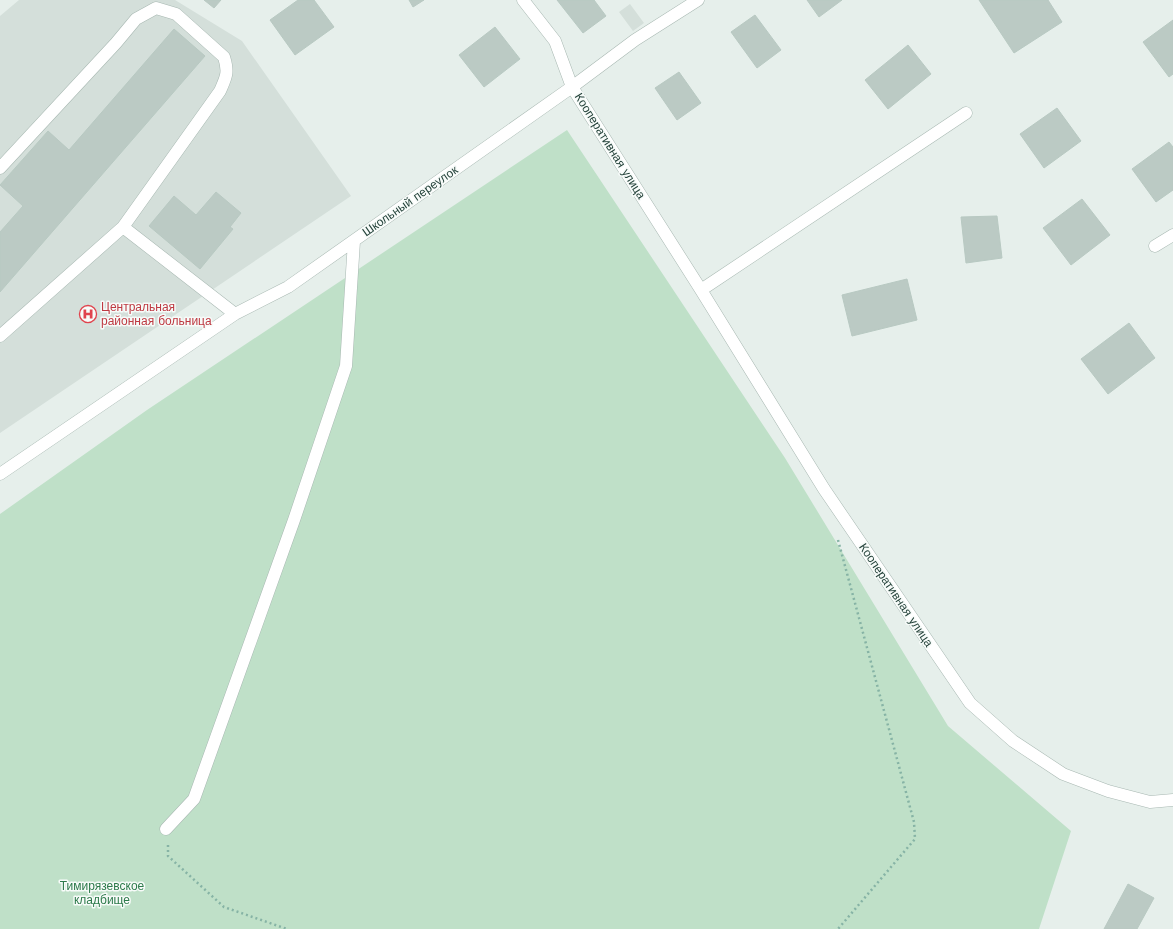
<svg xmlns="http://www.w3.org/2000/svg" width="1173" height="929" viewBox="0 0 1173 929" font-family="'Work Sans',sans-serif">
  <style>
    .built { fill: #d4dfda }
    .green { fill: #bfe0c8 }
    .building { fill: #bbcac4; stroke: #b8c9c2 }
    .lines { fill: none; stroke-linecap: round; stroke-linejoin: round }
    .minor-casing { stroke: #a8b8b2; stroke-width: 13 }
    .path { stroke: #86b3a5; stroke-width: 2.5; stroke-dasharray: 2 3; stroke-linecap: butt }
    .minor { stroke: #fff; stroke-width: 12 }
    .labels { text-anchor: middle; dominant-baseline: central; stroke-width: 3; stroke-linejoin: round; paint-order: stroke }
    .street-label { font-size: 12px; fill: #24423a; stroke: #f7fbf9 }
    .health-label { font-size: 12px; fill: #be3a42; stroke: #f7fbf9; text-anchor: start }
    .park-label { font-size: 12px; fill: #2d7a4b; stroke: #f7fbf9 }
  </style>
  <rect width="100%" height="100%" fill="#e6efeb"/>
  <!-- built -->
  <path class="built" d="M19 0H175L242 41 351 196 0 433V16Z
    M630 4 644 23 633 31 619 12Z"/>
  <!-- green -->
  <path class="green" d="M567 130 785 458 948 726 1071 831 1039 929H0V514L147 410Z"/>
  <!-- building -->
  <path class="building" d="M204 0H221L214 8Z
    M298 0H314L334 27 295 55 270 20Z
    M409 0H424L413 7Z
    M557 0H594L606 16 583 33Z
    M807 0H842L819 17Z
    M979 0H1048L1062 22 1014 53Z
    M755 15 781 50 757 68 731 32Z
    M1173 20V74L1169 77 1143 42Z
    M495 27 520 59 484 87 459 55Z
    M174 29 205 56 0 292V232L23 206 0 185 48 131 69 150Z
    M908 45 931 74 888 109 865 80Z
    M679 72 701 103 677 120 655 88Z
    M1057 108 1081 141 1044 168 1020 134Z
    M1169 142 1173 147V190L1156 202 1132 169Z
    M216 192 241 213 230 227 233 229 200 269 149 226 174 196 196 215Z
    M1082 199 1110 235 1071 265 1043 228Z
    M997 216 1002 258 966 263 961 217Z
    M907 279 917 320 852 336 842 295Z
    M1129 323 1155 358 1108 394 1081 359Z
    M1128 884 1154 898 1137 929H1104Z"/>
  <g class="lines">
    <!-- minor casing -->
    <g class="minor-casing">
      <path id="minor" d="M523 0 555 41 572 87 701 290 824 489 970 703 1013 741 1063 774 1108 791 1150 802 1173 800
        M0 168 116 43 136 19 156 8 176 14 224 57C229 73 226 77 220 91L123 227 0 336
        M123 227 235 314 288 287 572 87 635 40 698 0
        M1155 246 1173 235
        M701 290 966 113
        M0 474 235 314
        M166 829 194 799 294 520 346 366 354 241"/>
    </g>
    <!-- path -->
    <path class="path" d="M838 540 914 822 915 839 838 929
      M168 845V856L224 907 287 929"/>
    <!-- minor -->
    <use href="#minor" class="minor"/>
  </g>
  <!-- icons -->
  <defs>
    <g id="hospital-ring" transform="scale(0.9)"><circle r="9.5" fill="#f7fbf9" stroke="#e0444e" stroke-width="1.5"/><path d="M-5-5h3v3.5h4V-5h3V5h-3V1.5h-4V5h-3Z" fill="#e0444e"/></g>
  </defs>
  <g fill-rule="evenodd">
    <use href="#hospital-ring" x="88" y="314"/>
  </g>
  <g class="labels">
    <!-- street labels -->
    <g class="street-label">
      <text transform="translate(610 146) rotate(58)">Кооперативная улица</text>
      <text transform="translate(410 201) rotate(-35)">Школьный переулок</text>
      <text transform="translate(896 595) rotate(56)">Кооперативная улица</text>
    </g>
    <!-- health labels -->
    <g class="health-label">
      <text x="101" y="307">Центральная<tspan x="101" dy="14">районная больница</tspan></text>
    </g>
    <!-- park labels -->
    <g class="park-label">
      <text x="102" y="886">Тимирязевское<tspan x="102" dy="14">кладбище</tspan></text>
    </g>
  </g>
</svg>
